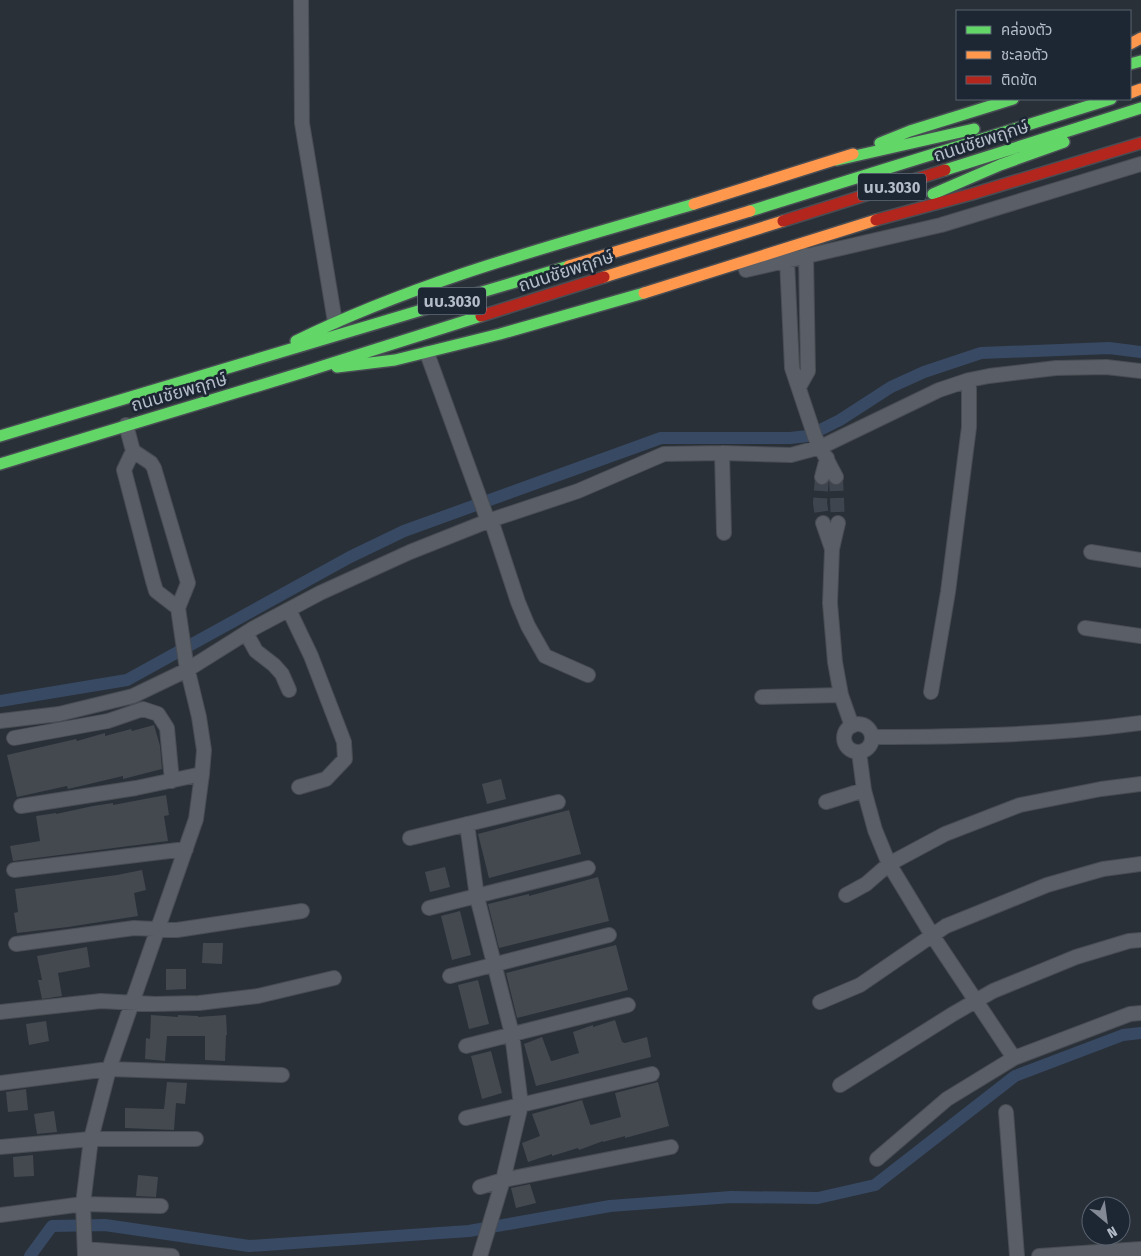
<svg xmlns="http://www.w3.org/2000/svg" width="1141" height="1256" viewBox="0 0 1141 1256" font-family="'Fira Sans Condensed','Noto Sans Thai',sans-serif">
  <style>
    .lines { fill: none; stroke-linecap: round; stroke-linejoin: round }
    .canal { stroke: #384963; stroke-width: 12 }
    .building { fill: #444950 }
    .street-tunnel { stroke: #3f454e; stroke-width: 14; stroke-dasharray: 14 7; stroke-linecap: butt }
    .street-casing { stroke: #484c53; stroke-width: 16 }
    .fast-casing { stroke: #484c53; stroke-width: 14 }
    .slow-casing { stroke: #484c53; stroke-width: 14 }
    .jam-casing { stroke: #484c53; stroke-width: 14 }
    .street { stroke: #5a5e66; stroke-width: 14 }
    .fast { stroke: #63d668; stroke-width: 11 }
    .slow { stroke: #ff974d; stroke-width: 11 }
    .jam { stroke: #b3261e; stroke-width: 11 }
    .labels { text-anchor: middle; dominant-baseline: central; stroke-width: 5; stroke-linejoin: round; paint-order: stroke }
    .shield { fill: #1d2633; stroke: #878f9c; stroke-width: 1 }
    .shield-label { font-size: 16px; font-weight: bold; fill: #b4bcc9 }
    .street-label { font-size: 18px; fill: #b4bcc9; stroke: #1d2633 }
  </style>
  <rect width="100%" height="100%" fill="#2a3038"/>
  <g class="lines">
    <!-- canal -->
    <path class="canal" d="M0 701 127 680 350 557 404 531 661 438H790L808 436 840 420 891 387 924 372 981 353 1109 348 1141 352
      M30 1256 52 1226 105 1225 249 1246 469 1231 610 1206 731 1197 818 1198 875 1185 1015 1076 1123 1035 1141 1033"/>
  </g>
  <!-- building -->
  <path class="building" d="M154 725 160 746 162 769 123 779V776L68 789 67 786 17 797 7 755 76 739 77 741 105 733V736L131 729 132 731Z
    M501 779 506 799 487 804 482 784Z
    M166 795 169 815 164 816 168 841 13 861 10 846 40 841 36 816 56 813V814L93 806 113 803V805Z
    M569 810 581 854 489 878 478 834Z
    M445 867 450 887 430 892 425 872Z
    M142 870 146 890 134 893 138 916 68 927 17 933 14 913 18 912 15 889 117 875Z
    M598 877 609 921 499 948 488 904 529 894V896Z
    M460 911 471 955 452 960 441 916Z
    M203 943H223L222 964 202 963Z
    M616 945 628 990 517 1018 506 973Z
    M87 947 90 967 58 973 62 996 42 999 38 980H42L37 956Z
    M166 969H186V989L166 990Z
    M478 980 489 1024 469 1029 458 985Z
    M151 1015 178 1017V1015L198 1016V1017L226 1015 227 1035H226L225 1061 205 1060V1036H167L165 1061 145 1059 146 1038 150 1039Z
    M615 1020 622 1042 625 1043 647 1037 651 1057 536 1086 524 1044 542 1037 551 1061H552L579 1053 573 1032 593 1025V1027Z
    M46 1021 49 1041 29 1045 26 1024Z
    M491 1051 502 1093 482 1099 471 1056Z
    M167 1082 187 1083 185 1104 176 1103 174 1130 125 1128V1108L164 1109Z
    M658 1082 669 1126 625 1138V1136L603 1142V1141L579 1150 578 1148 552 1156V1154L528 1162 522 1143 540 1136 532 1114 582 1100 590 1124 591 1125 621 1117 615 1093Z
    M26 1089 28 1110 8 1112 6 1092Z
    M54 1111 57 1132 37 1134 34 1114Z
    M33 1155 34 1176 14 1177 13 1157Z
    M138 1175 158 1177 156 1197 136 1196Z
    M530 1184 536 1203 516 1208 511 1188Z"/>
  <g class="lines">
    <!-- street-tunnel -->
    <path class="street-tunnel" d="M822 477 820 503 823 523
      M836 477 838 523"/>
    <!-- street casing -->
    <g class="street-casing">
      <path id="street" d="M301 0 302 123 335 322
        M787 260 792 368 815 437 836 477
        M746 270 941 225 1141 164
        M427 353 488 521
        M799 387 808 371 806 255
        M133 451 124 470 153 581 156 591 178 608
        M722 453 724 533
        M822 477 827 458
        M491 520 518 602 528 626 545 656 588 675
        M823 523 832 549
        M838 523 832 549 830 603 835 662 841 695 852 726
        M1091 552 1141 560
        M289 610 311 656 344 742 345 759 326 779 299 787
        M1085 628 1141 636
        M246 633 256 651 274 665 282 674 289 690
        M931 692 948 592 969 427V380
        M762 697 841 695
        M0 721 59 714 133 696 187 670 254 628 320 593 410 552 488 521 578 491 664 454 722 453 791 455 821 447 939 390 969 380 989 376 1056 368 1106 367 1141 371
        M844 738a14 14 0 1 1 28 0a14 14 0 1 1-28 0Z
        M872 737C962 737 1052 735 1141 723
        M14 738 108 721 143 709 158 714 167 728 172 781
        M859 752 864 790 875 830 889 864 932 935 1014 1058
        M826 802 864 790
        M21 806 136 788 202 774
        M467 824 477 897 512 1034 521 1105 503 1180 480 1256
        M410 838 558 802
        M14 870 186 849
        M846 895 866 884 889 864 945 834 1020 805 1101 789 1141 784
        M429 908 588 868
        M16 944 134 928 177 930 302 911
        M450 976 609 935
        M820 1002 860 985 946 926 1047 885 1103 869 1141 864
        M0 1012 101 1001 155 1004 199 1003 258 996 334 978
        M466 1046 628 1005
        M0 1083 109 1069 282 1075
        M840 1085 953 1014 993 991 1076 957 1129 941 1141 940
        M1006 1112 1017 1256
        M466 1118 652 1074
        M0 1147 91 1139H196
        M877 1159 947 1099 1014 1058 1130 1014 1141 1013
        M480 1187 503 1180 671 1147
        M0 1215 83 1204 161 1206
        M85 1249 172 1256
        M85 1256 83 1204 91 1139 109 1069 196 819 202 774 204 750 199 717 186 663 178 608 188 583 154 468 151 463 133 451 126 425
        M1039 1256 1141 1249"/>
    </g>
    <!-- fast casing -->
    <g class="fast-casing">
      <path id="fast" d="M1130 64 1141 61
        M880 143 910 131 1013 99
        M837 160 974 129
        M945 170 1141 108
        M933 194 1000 165 1064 142
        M750 211 1111 99
        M296 341C422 279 559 244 694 204
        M337 367 395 360 500 334 644 293
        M0 436 569 266
        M0 464 304 372 481 316"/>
    </g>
    <!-- slow casing -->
    <g class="slow-casing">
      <path id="slow" d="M1130 44 1141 38
        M1130 93 1141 89
        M694 204 853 154
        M569 266 750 211
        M604 277 783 221
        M644 293 876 220"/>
    </g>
    <!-- jam casing -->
    <g class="jam-casing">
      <path id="jam" d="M876 220 972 194 1141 143
        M783 221 945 170
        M481 316 604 277"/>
    </g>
    <!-- street -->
    <use href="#street" class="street"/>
    <!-- fast -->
    <use href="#fast" class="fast"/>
    <!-- slow -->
    <use href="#slow" class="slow"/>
    <!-- jam -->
    <use href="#jam" class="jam"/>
  </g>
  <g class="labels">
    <!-- shield labels -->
    <g class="shield">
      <rect x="858" y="173.5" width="68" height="27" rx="4"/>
      <rect x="418" y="287.5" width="68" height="27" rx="4"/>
    </g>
    <g class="shield-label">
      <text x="892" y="187">นบ.3030</text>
      <text x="452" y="301">นบ.3030</text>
    </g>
    <!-- street labels -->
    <g class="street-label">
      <text transform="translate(981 141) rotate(-18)">ถนนชัยพฤกษ์</text>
      <text transform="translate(566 271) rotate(-18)">ถนนชัยพฤกษ์</text>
      <text transform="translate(179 392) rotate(-16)">ถนนชัยพฤกษ์</text>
    </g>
  </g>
  <!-- legend -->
  <rect x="956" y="10" width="175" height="90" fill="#1d2633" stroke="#59626f"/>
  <rect x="966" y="26" width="25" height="8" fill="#63d668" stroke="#59626f"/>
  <text x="1001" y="35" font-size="15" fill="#b4bcc9">คล่องตัว</text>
  <rect x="966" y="51" width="25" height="8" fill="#ff974d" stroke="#59626f"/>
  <text x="1001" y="60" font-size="15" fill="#b4bcc9">ชะลอตัว</text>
  <rect x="966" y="76" width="25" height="8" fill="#b3261e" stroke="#59626f"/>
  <text x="1001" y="85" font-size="15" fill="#b4bcc9">ติดขัด</text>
  <!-- north arrow -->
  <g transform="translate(1106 1221) rotate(151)"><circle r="24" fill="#1d2633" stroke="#59626f"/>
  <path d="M0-4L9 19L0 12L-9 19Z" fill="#848b96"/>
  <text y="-8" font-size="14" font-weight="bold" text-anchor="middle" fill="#b4bcc9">N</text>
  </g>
</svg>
